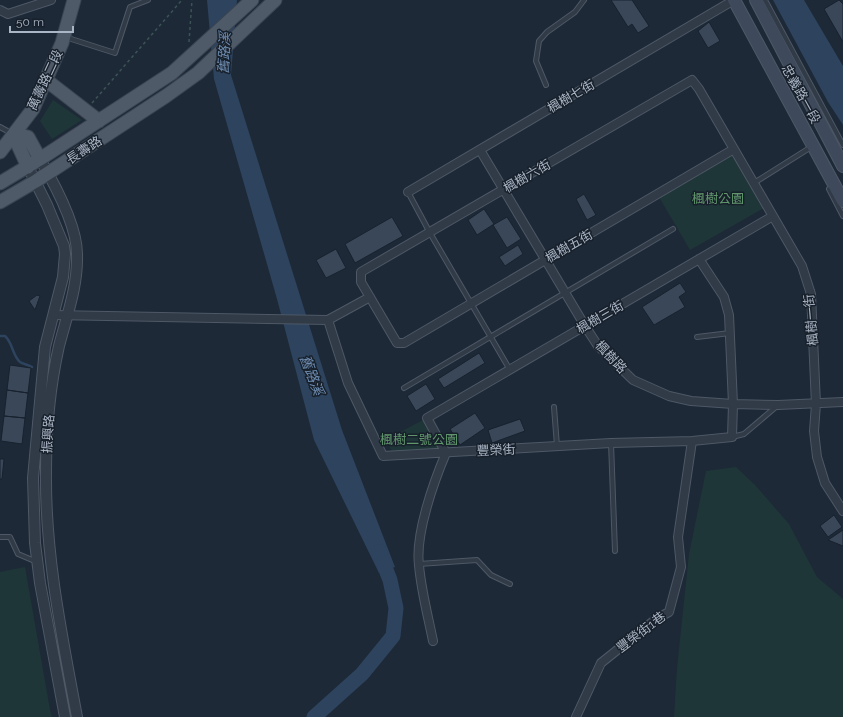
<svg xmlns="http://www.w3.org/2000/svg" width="843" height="717" viewBox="0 0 843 717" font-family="Raleway,'Noto Sans TC',sans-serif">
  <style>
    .green { fill: #1f3638 }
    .water { fill: #2d435e }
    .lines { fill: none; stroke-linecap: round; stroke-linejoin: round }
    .stream { stroke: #2d435e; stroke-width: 2.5 }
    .river { stroke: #2d435e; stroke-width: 15 }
    .building { fill: #394758; stroke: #18222e }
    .service-casing { stroke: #4e5866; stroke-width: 6 }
    .minor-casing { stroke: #4e5866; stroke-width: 10 }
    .tertiary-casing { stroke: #4e5866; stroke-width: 12 }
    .secondary-casing { stroke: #4e5866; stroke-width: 14 }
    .primary-casing { stroke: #3a4451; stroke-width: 15 }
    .path { stroke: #3c5356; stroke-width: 1.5; stroke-dasharray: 3 3; stroke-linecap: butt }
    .service { stroke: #313b47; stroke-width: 4 }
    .minor { stroke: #313b47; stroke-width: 8 }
    .tertiary { stroke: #313b47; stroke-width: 10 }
    .secondary { stroke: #3e4a5b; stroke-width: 12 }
    .primary { stroke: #4e5a68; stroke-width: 13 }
    .labels { text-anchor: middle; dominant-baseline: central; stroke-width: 3; stroke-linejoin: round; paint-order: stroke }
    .street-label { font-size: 13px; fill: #aab5c5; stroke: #17202b }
    .park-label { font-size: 13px; fill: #61966c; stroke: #17202b }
    .water-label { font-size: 14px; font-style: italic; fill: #6f8db1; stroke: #17202b }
  </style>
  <rect width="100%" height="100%" fill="#1d2937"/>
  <!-- green -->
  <path class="green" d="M53 100 82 120 52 139 40 121Z
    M733 154 764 208 690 250 659 197Z
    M425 419 443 453H393L385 440Z
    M736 467 755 485 789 524 817 577 843 599V717H674L677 668 689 554 706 471Z
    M25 567 50 710 52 717H0V572Z"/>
  <!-- water -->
  <path class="water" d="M207 0H237L231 75 342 430 395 567 379 573 314 440 277 299 214 79Z
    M773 0H804L843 66V125L828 102Z"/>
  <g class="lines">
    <!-- stream -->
    <path class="stream" d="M0 336H5C13 343 12 355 20 362 23 364 29 365 32 367"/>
    <!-- river -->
    <path class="river" d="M314 717 362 674 393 636 396 608 390 580 379 552"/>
  </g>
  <!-- building -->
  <path class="building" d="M611 0H632L649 26 638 33 632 24 628 27Z
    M839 0 843 4V42L824 9Z
    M709 22 720 41 708 48 698 31Z
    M584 194 596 215 587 220 576 199Z
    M484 209 494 224 477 235 468 220Z
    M392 217 403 236 355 263 345 244Z
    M507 217 521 239 507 248 493 225Z
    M518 245 523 254 505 266 499 257Z
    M336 249 346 268 326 278 316 260Z
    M680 283 686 292 679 297 685 307 654 325 642 307Z
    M37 295 40 296 35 310 29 301Z
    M479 353 485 363 444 388 438 379Z
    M10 365 31 368 28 393 7 390Z
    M426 384 435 399 416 411 407 396Z
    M7 390 28 393 25 418 4 416Z
    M475 413 485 428 460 445 450 429Z
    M4 416 25 418 22 444 1 441Z
    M520 419 525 431 492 443 488 430Z
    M0 459H4L2 479H0Z
    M834 515 842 527 828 537 820 526Z
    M843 530V546L828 540Z"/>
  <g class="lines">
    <!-- service casing -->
    <g class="service-casing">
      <path id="service" d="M765 0 843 145
        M65 37 115 53 130 7 148 0
        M546 85 536 61 539 41 547 32 575 12 584 0
        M0 127 11 133
        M754 183 808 149
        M829 189 843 216
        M408 192 430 233 510 370
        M697 337 730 333
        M404 388 673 229
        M554 407 557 446
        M732 437 744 434 777 406
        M611 443 615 551
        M0 537H10L18 554 37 562
        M419 564 477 560 491 575 510 584"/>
    </g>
    <!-- minor casing -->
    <g class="minor-casing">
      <path id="minor" d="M0 10 8 14 51 0
        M734 149 404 343H397L361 282V272L692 80 699 89 802 266 811 294 816 404 814 431 817 457 825 483 843 511
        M480 150 585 326 598 346 633 380 669 396 691 401 733 404 778 405 843 402
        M408 192 734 0
        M53 315 328 320 370 297
        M328 320 348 383 383 456 611 443 692 441 732 437 733 404 729 315 724 297 699 259
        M433 641C428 616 421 590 419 565 415 534 434 481 446 453L427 418 773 216
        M576 717 601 663 656 619 669 612 681 567 678 537 692 441"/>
    </g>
    <!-- tertiary casing -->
    <g class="tertiary-casing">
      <path id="tertiary" d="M40 159C54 183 77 226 77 254 78 286 67 315 59 346 50 386 46 431 46 472 45 555 62 636 77 717
        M28 167 47 205 64 246 65 254 63 277 45 347 33 478 35 543 40 583 65 717"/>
    </g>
    <!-- secondary casing -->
    <g class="secondary-casing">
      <path id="secondary" d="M734 0 843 201
        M756 0 843 166"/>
    </g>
    <!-- primary casing -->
    <g class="primary-casing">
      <path id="primary" d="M46 80 99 121
        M15 134 28 137 40 159
        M15 134 18 145 28 167
        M0 152 33 109 62 43 74 0
        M0 183 40 159 172 73 252 0
        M0 202 36 181 166 96 198 73 275 0"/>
    </g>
    <!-- path -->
    <path class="path" d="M189 42 192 0
      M92 103 182 0"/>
    <!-- service -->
    <use href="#service" class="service"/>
    <!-- minor -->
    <use href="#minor" class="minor"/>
    <!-- tertiary -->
    <use href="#tertiary" class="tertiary"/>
    <!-- secondary -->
    <use href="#secondary" class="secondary"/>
    <!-- primary -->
    <use href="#primary" class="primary"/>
  </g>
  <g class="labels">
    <!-- street labels -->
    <g class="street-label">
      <text transform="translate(45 80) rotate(-65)">萬壽路二段</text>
      <text transform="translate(801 94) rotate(61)">忠義路一段</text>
      <text transform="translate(571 96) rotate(-30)">楓樹七街</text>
      <text transform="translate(84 150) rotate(-33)">長壽路</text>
      <text transform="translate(527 176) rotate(-30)">楓樹六街</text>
      <text transform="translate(569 246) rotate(-30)">楓樹五街</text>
      <text transform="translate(600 317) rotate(-30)">楓樹三街</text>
      <text transform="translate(811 320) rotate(-95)">楓樹一街</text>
      <text transform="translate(611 357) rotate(47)">楓樹路</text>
      <text transform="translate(48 434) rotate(-86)">振興路</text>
      <text transform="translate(496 450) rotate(-3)">豐榮街</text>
      <text transform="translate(641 632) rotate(-37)">豐榮街1巷</text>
    </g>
    <!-- park labels -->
    <g class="park-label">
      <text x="718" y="198">楓樹公園</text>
      <text x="419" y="439">楓樹二號公園</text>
    </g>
    <!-- water labels -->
    <g class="water-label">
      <text transform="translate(224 53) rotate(-87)">舊路溪</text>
      <text transform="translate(312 375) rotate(69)">舊路溪</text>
    </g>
  </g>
  <!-- scale -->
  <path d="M10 26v6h63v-6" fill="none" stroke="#aab5c5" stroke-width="2"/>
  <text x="16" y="26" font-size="12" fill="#aab5c5" stroke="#17202b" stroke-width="3" paint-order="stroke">50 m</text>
</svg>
